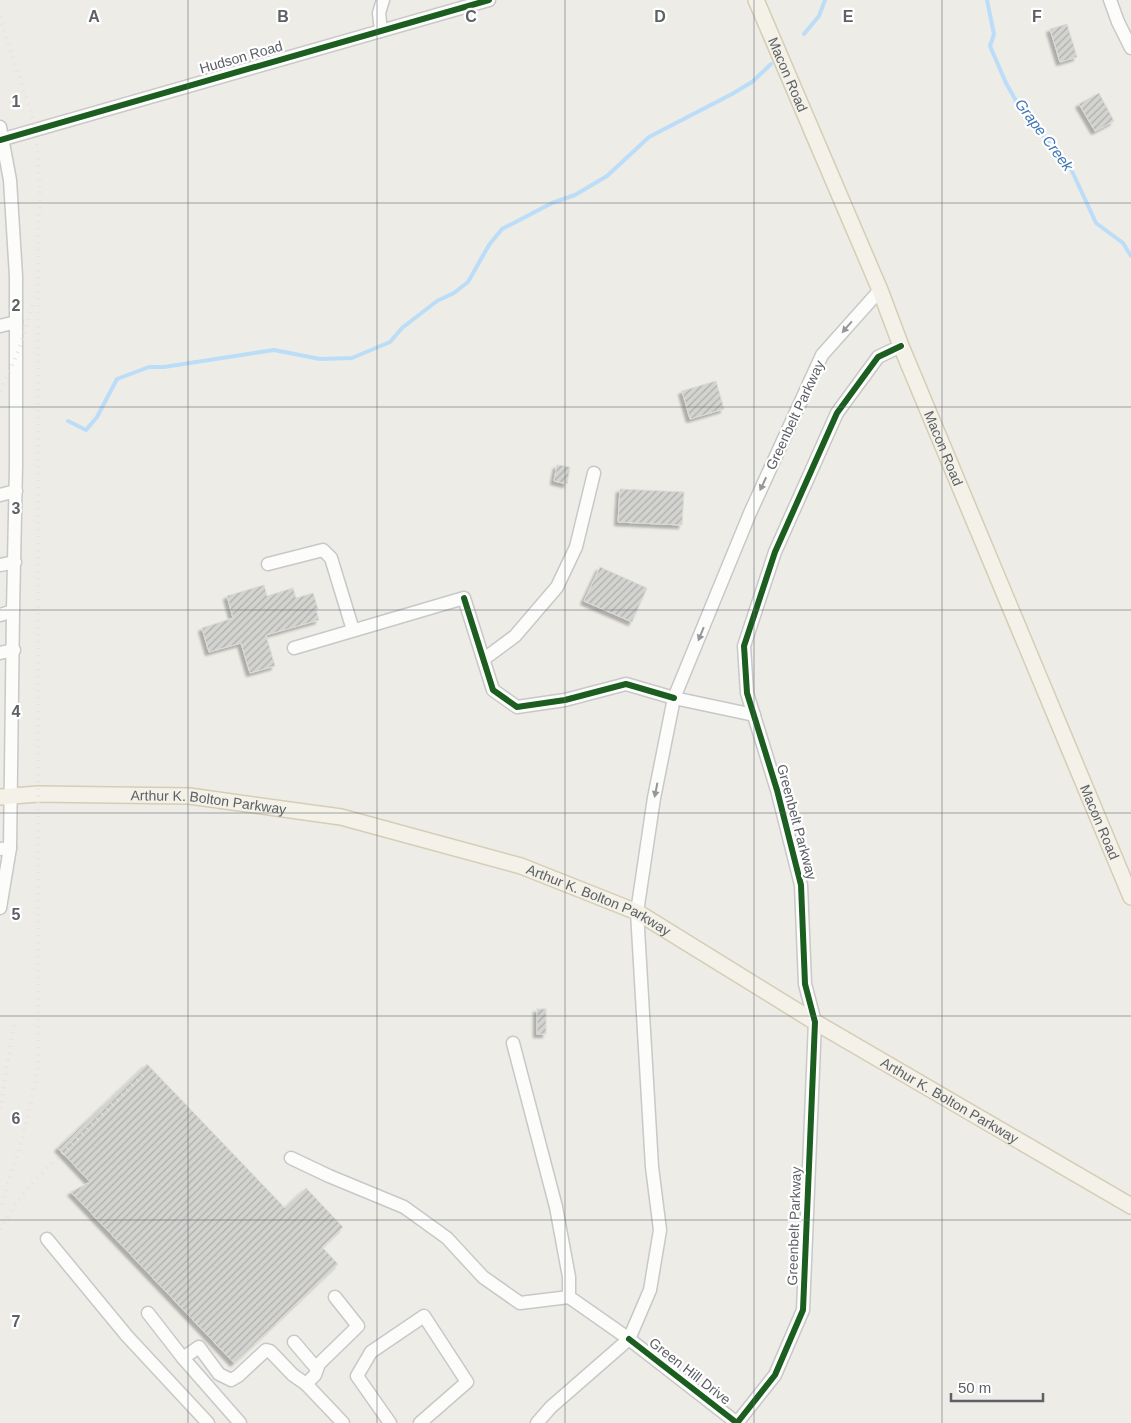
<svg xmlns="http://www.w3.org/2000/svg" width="1131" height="1423" font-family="Helvetica,sans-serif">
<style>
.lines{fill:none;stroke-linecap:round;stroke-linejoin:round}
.stream{stroke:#bbddf8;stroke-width:4}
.building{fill:url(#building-hatch);stroke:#dcdbd6;filter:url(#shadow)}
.minor-casing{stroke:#c8c8c8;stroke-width:15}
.major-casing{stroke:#d5cdb5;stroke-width:18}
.minor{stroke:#fcfcfb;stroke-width:12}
.major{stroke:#f3f1e8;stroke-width:15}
.rail{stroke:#e3e3e3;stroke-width:4;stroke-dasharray:1 6;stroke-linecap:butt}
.cycleway-casing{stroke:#fff;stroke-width:9}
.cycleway{stroke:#1b5e20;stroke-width:6}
.oneway{fill:#95979a}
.grid{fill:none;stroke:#5d6166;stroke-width:1;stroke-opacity:0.55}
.labels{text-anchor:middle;stroke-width:4.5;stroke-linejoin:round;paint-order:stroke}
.street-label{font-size:14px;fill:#5d6166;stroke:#fff}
.water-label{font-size:15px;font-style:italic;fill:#3f76b5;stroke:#fff}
.grid-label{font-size:16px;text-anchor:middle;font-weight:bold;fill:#5d6166;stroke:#fff;stroke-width:4.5;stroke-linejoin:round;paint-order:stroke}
</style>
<defs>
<pattern id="building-hatch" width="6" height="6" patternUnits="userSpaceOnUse" patternTransform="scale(1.25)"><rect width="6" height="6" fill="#d3d3d0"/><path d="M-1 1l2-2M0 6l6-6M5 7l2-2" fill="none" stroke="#aeafad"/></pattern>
<filter id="shadow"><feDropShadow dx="-3.5" dy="3.5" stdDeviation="1" flood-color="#0004"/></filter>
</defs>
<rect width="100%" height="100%" fill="#edece7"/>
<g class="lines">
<g class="stream">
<polyline points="987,0 994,34 990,46 1006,83 1020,108 1071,169 1096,223 1123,243 1131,256"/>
<polyline points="804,34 819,16 825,0"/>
<polyline points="68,421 86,430 97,417 117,379 149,367 164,367 274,350 320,359 352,358 390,342 402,328 437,301 454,293 468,282 489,245 502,229 552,203 575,195 607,176 649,137 732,94 752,82 771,64"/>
</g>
</g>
<g class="building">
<polygon points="1067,24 1077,57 1060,62 1050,29"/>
<polygon points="1099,93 1114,121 1095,131 1079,104"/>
<polygon points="716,381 724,409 690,419 682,391"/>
<polygon points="557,465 570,467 567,484 554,481"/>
<polygon points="620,489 684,492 682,525 618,522"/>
<polygon points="600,567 647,588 632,622 584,601"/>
<polygon points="264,585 267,596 293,588 296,598 313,593 318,609 316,610 319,620 266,635 275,666 250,673 241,643 209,652 202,628 233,618 227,596"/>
<rect x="537" y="1009" width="9" height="25"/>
<polygon points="147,1064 285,1208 306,1188 343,1227 322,1247 338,1264 234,1363 71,1192 90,1182 58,1148"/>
</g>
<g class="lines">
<defs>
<g id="minor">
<polyline points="1110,0 1118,22 1131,48"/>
<polyline points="381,31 379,13 383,0"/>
<polyline points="0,127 10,180 16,276 16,466 13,611"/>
<polyline points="0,140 489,0"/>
<polyline points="0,326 16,322"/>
<polyline points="0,495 16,491"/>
<polyline points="268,564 323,550 331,558 353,630"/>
<polyline points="0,565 15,562"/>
<polyline points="0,615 13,611 10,848 0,849"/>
<polyline points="294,648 464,598 493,690 517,707 565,700 626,684 674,698 754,715"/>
<polyline points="0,653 14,650"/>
<polyline points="484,659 515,636 557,587 576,547 594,473"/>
<polyline points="0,908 10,848"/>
<polyline points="513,1043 556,1207 569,1277 569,1297"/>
<polyline points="291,1158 329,1176 404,1207 447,1238 483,1277 520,1303 569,1297 629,1339 737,1423 775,1375 803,1310 815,1022 805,984 801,885 777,790 747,693 744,646 775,552 837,413 878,357 901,346"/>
<polyline points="47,1239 127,1336 208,1423"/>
<polyline points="335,1297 358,1326 319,1364 315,1375 306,1384 343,1423"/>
<polyline points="148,1313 183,1358 199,1347 219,1374 231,1380 238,1376 266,1350 270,1351 293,1375 306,1384"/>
<polyline points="294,1342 317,1369"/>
<polyline points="183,1358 240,1423"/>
<polyline points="390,1423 357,1376 371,1352 424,1316 467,1382 420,1423"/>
<polyline points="537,1423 551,1407 629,1339 650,1290 660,1230 652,1167 637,912 654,798 674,698 750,513 822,355 880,290"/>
</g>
<g id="major">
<path id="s1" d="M 756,0 L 880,290 L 901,346 L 1131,897"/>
<path id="s2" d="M 0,797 L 38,794 L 189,796 L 341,817 L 521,866 L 637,912 L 815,1022 L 1131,1206"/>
</g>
</defs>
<use href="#minor" class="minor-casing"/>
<use href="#major" class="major-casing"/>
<use href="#minor" class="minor"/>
<use href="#major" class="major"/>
<g class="rail">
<polyline points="0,17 36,129 40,190 38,259 38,1070 21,1144 0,1208"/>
<path d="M 0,391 C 15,361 26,334 33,301"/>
<polyline points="0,1109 14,1023"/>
<polyline points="0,1229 13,1208 30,1185 145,1073"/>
</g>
<defs>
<g id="cycleway">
<polyline points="0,140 489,0"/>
<polyline points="464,598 493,690 517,707 565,700 626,684 674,698"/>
<polyline points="629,1339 737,1423 775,1375 803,1310 815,1022 805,984 801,885 777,790 747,693 744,646 775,552 837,413 878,357 901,346"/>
</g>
</defs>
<use href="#cycleway" class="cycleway-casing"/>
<use href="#cycleway" class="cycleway"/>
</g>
<defs><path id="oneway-solid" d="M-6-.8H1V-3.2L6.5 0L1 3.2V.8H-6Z" transform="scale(1.25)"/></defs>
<g class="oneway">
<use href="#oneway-solid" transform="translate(847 327) rotate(131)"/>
<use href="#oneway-solid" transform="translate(763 484) rotate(115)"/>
<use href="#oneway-solid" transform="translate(701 634) rotate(112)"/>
<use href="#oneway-solid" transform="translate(656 790) rotate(101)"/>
</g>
<path class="grid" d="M 188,0 L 188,1423M 377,0 L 377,1423M 565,0 L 565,1423M 754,0 L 754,1423M 942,0 L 942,1423M 0,203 L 1131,203M 0,407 L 1131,407M 0,610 L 1131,610M 0,813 L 1131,813M 0,1016 L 1131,1016M 0,1220 L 1131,1220"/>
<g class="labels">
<g class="street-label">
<text transform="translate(241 57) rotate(-16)" y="5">Hudson Road</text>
<text dy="5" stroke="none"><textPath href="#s1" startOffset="81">Macon Road</textPath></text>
<text transform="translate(795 415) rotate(-65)" y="5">Greenbelt Parkway</text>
<text dy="5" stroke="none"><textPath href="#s1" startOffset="486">Macon Road</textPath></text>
<text dy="5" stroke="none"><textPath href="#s2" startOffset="209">Arthur K. Bolton Parkway</textPath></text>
<text transform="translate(797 822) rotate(75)" y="5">Greenbelt Parkway</text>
<text dy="5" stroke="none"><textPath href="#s1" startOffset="891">Macon Road</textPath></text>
<text dy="5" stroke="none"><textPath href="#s2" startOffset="614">Arthur K. Bolton Parkway</textPath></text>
<text dy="5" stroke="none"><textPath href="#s2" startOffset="1019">Arthur K. Bolton Parkway</textPath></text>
<text transform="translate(794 1226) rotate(-88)" y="5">Greenbelt Parkway</text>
<text transform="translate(690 1371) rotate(38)" y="5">Green Hill Drive</text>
</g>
<g class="water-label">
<text transform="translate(1044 135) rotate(53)" y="5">Grape Creek</text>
</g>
</g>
<g class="grid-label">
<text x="94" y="22">A</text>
<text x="283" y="22">B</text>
<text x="471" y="22">C</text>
<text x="660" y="22">D</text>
<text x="848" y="22">E</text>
<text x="1037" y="22">F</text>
<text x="16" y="107">1</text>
<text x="16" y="311">2</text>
<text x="16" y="514">3</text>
<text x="16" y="717">4</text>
<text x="16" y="920">5</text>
<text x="16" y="1124">6</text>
<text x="16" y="1327">7</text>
</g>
<path d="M951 1393v8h92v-8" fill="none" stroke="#5d6166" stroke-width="2.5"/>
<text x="958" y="1393" font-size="15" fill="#5d6166" stroke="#ffffff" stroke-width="4" paint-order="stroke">50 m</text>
</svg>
